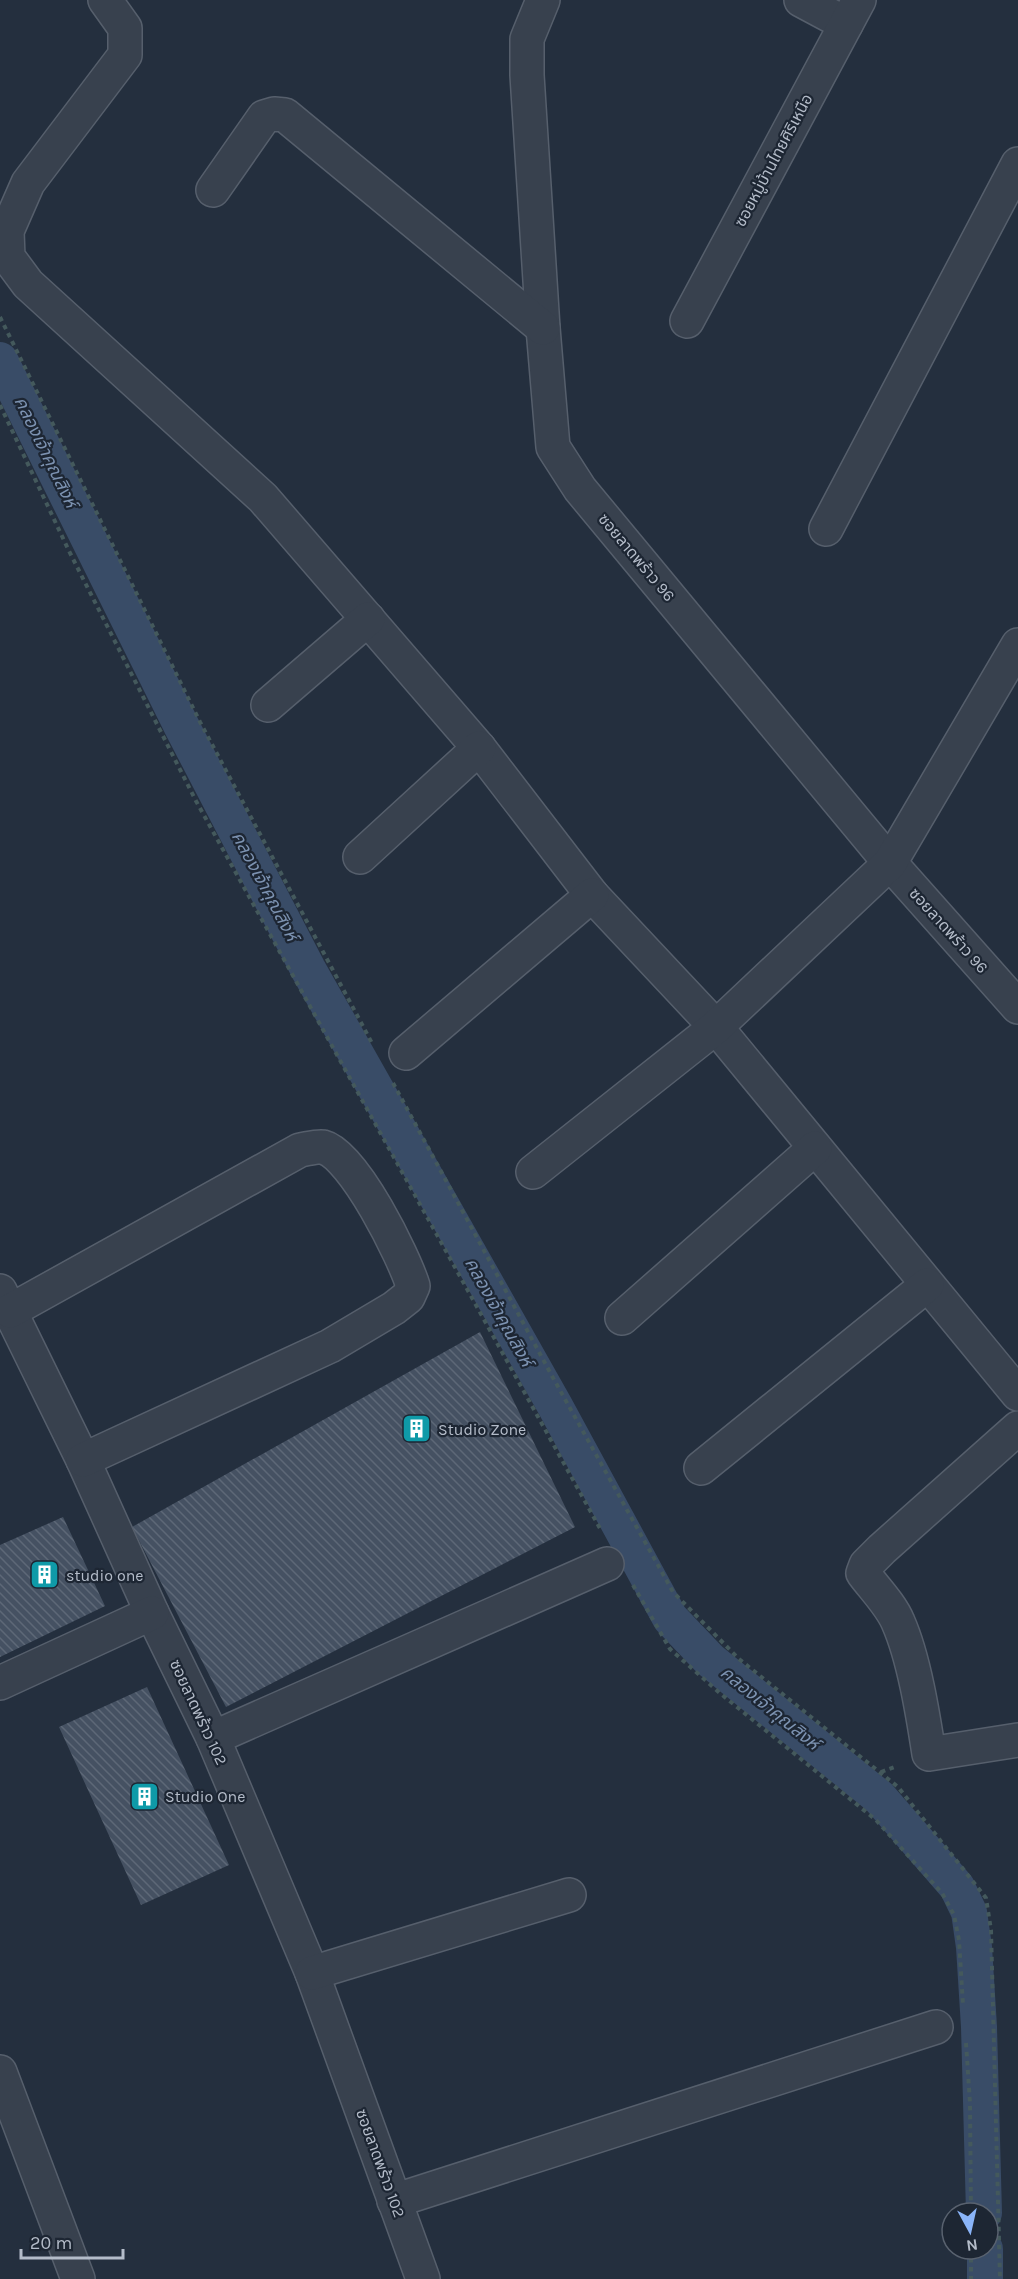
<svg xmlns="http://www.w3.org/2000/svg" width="1018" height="2279" font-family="Karla,'Noto Sans Thai',sans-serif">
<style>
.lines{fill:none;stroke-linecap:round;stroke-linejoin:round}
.canal{stroke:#394c67;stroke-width:36}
.building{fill:url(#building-back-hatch)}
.minor-casing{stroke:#565f6c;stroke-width:36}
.path{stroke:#44595c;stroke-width:4;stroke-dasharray:4.5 4.5;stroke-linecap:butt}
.minor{stroke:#38414e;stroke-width:33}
.labels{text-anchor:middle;stroke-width:4.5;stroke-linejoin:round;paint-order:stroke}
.street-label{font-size:16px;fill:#b4bcc9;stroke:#1d2633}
.poi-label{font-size:16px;fill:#b4bcc9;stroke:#1d2633;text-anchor:start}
.water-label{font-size:18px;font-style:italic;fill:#7c92b1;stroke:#1d2633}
</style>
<defs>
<pattern id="building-back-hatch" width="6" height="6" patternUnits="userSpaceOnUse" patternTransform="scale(1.5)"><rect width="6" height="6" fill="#455162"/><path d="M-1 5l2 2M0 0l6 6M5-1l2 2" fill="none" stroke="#5d6877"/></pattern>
</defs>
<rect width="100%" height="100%" fill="#242f3e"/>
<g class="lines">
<g class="canal">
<polyline points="0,360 182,727 308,969 555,1406 670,1618 710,1660 879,1797 957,1887 969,1912 974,1947 979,2027 984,2213"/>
<polyline points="985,2249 985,2279"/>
</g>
</g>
<g class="building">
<polygon points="480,1332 575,1527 226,1707 132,1527"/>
<polygon points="63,1517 105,1606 0,1657 0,1545"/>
<polygon points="147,1687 229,1865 141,1905 59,1727"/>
</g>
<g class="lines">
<defs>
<g id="minor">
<polyline points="105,0 125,28 125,55 28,183 7,231 8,257 28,284 263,498 479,748 592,895 716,1027 1018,1394"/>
<polyline points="543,0 527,39 527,75 543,328 553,447 580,489 890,863 1018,1007"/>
<polyline points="801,0 846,24"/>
<polyline points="213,190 264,117 274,114 285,115 543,328"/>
<polyline points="687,321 859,0"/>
<polyline points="826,529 1018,164"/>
<polyline points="268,705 368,619"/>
<polyline points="360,857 479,748"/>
<polyline points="406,1053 592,895"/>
<polyline points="533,1172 716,1027 890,863 1018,645"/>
<polyline points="0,1291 83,1460 152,1613 213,1738 312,1973 423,2279"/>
<path d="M 10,1311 L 300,1150 C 307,1149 317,1146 323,1147 C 354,1155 404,1257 413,1286 L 408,1297 L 394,1308 L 330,1346 L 83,1460"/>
<polyline points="622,1318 815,1148"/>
<path d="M 1018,1428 L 882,1549 L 866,1565 L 863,1573 C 874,1588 891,1605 898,1622 C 914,1658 923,1715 929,1754 L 1018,1740"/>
<polyline points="701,1468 927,1285"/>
<polyline points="0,1683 152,1613"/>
<polyline points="213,1738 607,1564"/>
<polyline points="312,1973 569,1895"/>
<polyline points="0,2072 78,2279"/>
<polyline points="394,2201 936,2027"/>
</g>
</defs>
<use href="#minor" class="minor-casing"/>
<g class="path">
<polyline points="0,317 200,722 373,1045"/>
<polyline points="0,405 69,551 196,801 602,1532"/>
<polyline points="393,1083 552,1376 673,1592 739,1659 898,1787 986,1898 991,1930 1000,2279"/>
<polyline points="633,1585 670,1649 721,1694 876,1820 942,1893 954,1915 959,1940 963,2005"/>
<polyline points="881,1772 897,1766"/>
<polyline points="966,2043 970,2103 971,2213"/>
<polyline points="971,2249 971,2279"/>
</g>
<use href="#minor" class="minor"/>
</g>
<defs>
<symbol id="building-square" viewBox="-11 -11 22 22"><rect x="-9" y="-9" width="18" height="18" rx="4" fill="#0f9aa8" stroke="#1d2633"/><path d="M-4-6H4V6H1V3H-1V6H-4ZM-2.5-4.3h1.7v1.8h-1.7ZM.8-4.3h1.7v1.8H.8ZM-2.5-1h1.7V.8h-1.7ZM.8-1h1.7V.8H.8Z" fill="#fff"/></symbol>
</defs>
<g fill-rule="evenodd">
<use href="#building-square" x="400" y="1412" width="33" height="33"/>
<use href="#building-square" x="28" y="1558" width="33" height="33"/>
<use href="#building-square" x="128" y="1780" width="33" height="33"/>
</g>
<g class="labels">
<g class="street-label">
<text transform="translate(773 160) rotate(-62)" y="6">ซอยหมู่บ้านไทยศิริเหนือ</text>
<text transform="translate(637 557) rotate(50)" y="6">ซอยลาดพร้าว 96</text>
<text transform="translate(949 930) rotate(48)" y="6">ซอยลาดพร้าว 96</text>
<text transform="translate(199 1712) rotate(65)" y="6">ซอยลาดพร้าว 102</text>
<text transform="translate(381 2163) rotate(70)" y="6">ซอยลาดพร้าว 102</text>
</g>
<g class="poi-label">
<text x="438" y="1435">Studio Zone</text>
<text x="66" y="1581">studio one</text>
<text x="165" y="1802">Studio One</text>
</g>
<g class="water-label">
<text transform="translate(46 452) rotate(64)" y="6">คลองเจ้าคุณสิงห์</text>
<text transform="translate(265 886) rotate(62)" y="6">คลองเจ้าคุณสิงห์</text>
<text transform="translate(499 1312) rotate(61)" y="6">คลองเจ้าคุณสิงห์</text>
<text transform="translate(770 1708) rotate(39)" y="6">คลองเจ้าคุณสิงห์</text>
</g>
</g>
<g transform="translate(970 2231) rotate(172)"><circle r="28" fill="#1d2633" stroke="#59626f" stroke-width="1.5"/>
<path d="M0-4.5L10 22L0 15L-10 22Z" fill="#8ab4f8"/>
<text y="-9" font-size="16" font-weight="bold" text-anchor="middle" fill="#b4bcc9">N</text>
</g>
<path d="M21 2249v9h102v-9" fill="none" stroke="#b4bcc9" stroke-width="3"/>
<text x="30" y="2249" font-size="18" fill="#b4bcc9" stroke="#1d2633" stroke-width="4.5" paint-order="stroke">20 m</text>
</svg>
